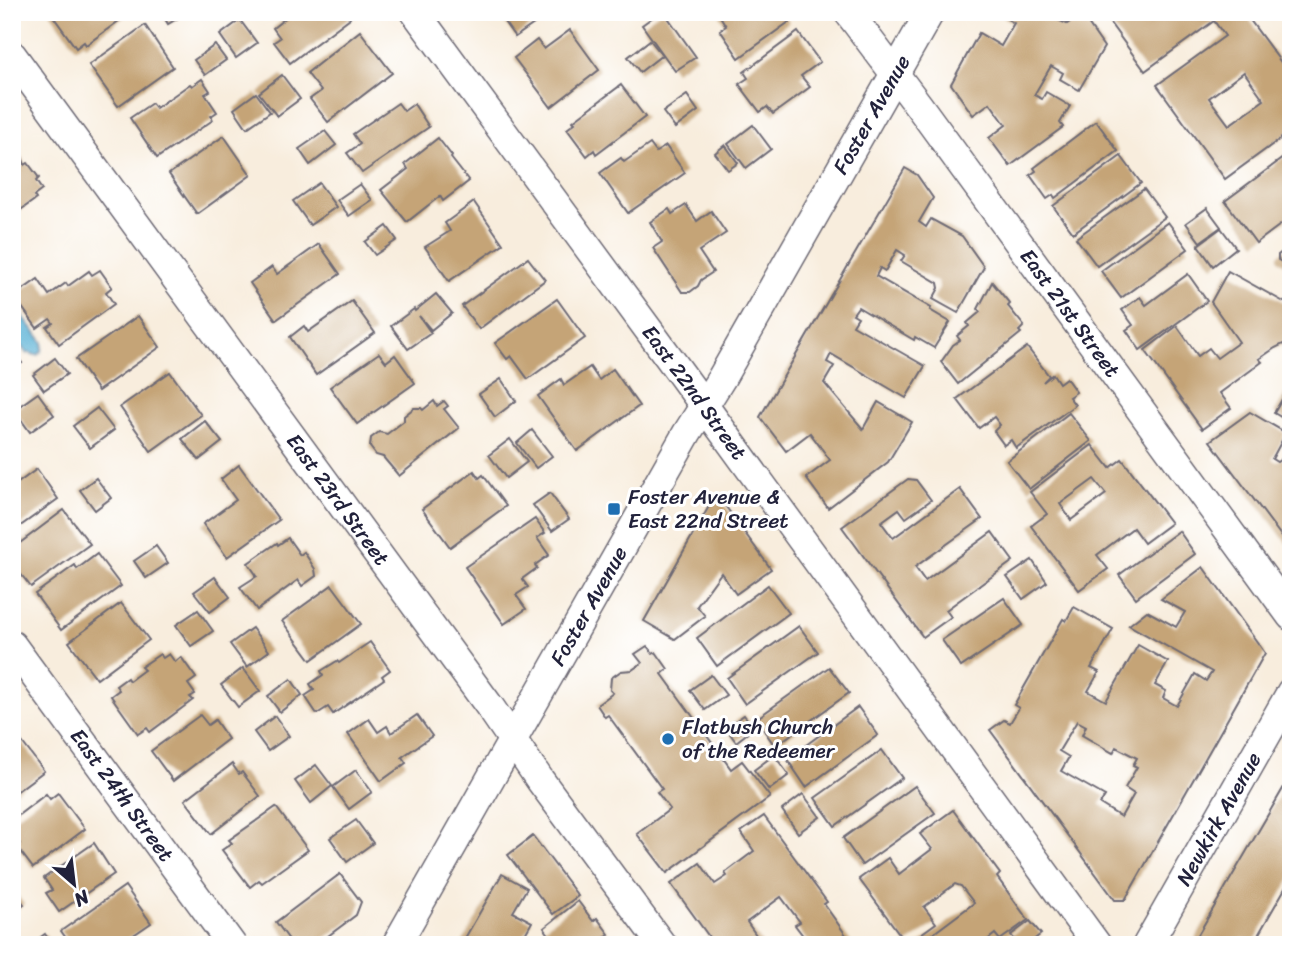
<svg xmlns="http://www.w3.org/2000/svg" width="1303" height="957" font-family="Sriracha,sans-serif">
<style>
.water{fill:#58b1d5;stroke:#3d6a88;stroke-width:2}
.building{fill:#c5a477;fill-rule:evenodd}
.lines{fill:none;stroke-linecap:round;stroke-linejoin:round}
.street-casing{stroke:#6d6974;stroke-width:31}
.street{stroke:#fff;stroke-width:28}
.poi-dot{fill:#1f6fb2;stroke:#fff;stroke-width:2.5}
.labels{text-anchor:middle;stroke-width:6;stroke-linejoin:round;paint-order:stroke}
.street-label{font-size:21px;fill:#22223b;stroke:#fff}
.poi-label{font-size:21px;fill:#22223b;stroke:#fff;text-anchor:start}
</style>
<rect width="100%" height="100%" fill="#fff"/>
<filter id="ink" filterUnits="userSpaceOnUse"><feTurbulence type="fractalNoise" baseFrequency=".0143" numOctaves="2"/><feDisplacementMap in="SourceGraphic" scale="14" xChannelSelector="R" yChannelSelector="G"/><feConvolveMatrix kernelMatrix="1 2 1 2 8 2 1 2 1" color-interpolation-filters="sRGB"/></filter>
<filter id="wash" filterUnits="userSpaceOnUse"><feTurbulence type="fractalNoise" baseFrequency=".00686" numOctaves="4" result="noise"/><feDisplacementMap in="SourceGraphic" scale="28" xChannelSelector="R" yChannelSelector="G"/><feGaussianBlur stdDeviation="1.57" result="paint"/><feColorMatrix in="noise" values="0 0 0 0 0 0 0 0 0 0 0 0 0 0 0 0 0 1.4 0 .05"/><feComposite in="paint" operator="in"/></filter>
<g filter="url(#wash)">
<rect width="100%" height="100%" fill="#f8eddd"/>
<path class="water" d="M 19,311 L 43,342 L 42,351 C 39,356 34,356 29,352 L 27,354 L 12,334 L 12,316 Z"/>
<g id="blocks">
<g class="building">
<polygon points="50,12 131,12 86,45 84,42 76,48"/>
<polygon points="161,12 188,12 168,24"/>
<polygon points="293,12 346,12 350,18 290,63 274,42 280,38 273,28"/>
<polygon points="497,12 551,12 515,37"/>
<polygon points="660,12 664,12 696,57 675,71 642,25"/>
<polygon points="726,12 782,12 789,22 739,58 720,30 726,26 720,16"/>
<polygon points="995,12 1052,12 1060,16 1058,20 1067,24 1081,14 1104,47 1079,90 1060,79 1063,73 1051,66 1034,95 1042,99 1046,92 1070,106 1060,123 1063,127 1010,166 989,138 1006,125 990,103 973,115 951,84 979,33 1001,46 1014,23"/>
<path d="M 1102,12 L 1147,12 L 1152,20 L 1162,12 L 1244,12 L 1291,76 L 1291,131 L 1225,179 L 1157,85 L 1225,36 L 1214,21 L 1145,71 ZM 1244,72 L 1264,100 L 1229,125 L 1209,98 Z"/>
<polygon points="240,20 257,43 236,58 220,35"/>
<polygon points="145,25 173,67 118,106 89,65"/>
<polygon points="570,30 599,70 551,107 514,58 537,40 544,49"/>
<polygon points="360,31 392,73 328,122 310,99 321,91 307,73"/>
<polygon points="798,32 820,62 801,76 810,87 773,114 767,107 760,112 739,84 748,78 744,72"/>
<polygon points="650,40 662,55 640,72 628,57"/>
<polygon points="215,45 226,60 205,75 194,60"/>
<polygon points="282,75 300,99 277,116 259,93"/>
<polygon points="202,79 210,91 205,94 217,112 211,116 213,120 157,158 130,118 152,103 156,108 190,84 192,86"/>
<polygon points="621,85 645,117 596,154 594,150 587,156 567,129 575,123 573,121"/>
<polygon points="256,93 270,112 247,128 234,109"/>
<polygon points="687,95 698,111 675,128 663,112"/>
<polygon points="398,103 404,111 414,104 429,127 362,173 347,153 360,144 353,134"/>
<polygon points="1096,121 1118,151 1055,198 1053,195 1047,199 1030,175 1036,171 1034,168"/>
<polygon points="753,125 771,149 746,168 728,144"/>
<polygon points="325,131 336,145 310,165 299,149"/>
<polygon points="224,136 251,175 197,214 169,174"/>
<polygon points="438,138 452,156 451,158 469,181 443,201 440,196 407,222 381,190 408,169 405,164"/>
<polygon points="650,144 656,152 666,146 685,173 628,213 600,173 621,158 624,162"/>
<polygon points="725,145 738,163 728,170 715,153"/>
<polygon points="12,150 22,157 25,165 28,163 39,178 36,181 42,190 34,196 36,199 12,216"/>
<polygon points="1291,152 1291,217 1256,243 1225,201"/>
<polygon points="1121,156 1141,183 1073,233 1053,206"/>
<polygon points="905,168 917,175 933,198 919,222 926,227 931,219 962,236 984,267 958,313 933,299 939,288 938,283 901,261 905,255 897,250 885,271 880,268 876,276 931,308 930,310 950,322 934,348 915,337 914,340 858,307 853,314 858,317 853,325 925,366 906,398 831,354 827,362 834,366 824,383 863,429 878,402 912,422 888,462 828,508 806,478 830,460 810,433 786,451 760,417"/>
<polygon points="319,183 336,207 310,225 293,201"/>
<polygon points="360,184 372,200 349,216 337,200"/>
<polygon points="1144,189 1165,217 1097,266 1076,238"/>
<polygon points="474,202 503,244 449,281 425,247 450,231 445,223"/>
<polygon points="686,205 697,221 711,211 726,233 699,251 713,272 701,280 698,286 690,292 682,292 653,248 662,242 650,222 669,209 672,214"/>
<polygon points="1207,208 1221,227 1200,242 1186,223"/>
<polygon points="1168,222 1188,249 1121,298 1101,271"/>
<polygon points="387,226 397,240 375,255 365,242"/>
<polygon points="1221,228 1236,248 1213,266 1198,245"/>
<polygon points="319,244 340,274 276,320 250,283 272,267 277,274"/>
<polygon points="1291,245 1291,267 1278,260 1278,255"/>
<polygon points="528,258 545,280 479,329 462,306"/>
<polygon points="100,270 112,287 106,292 114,304 59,344 47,327 53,323 50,319 37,328 14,296 38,279 49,295 66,283 68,286 89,271 92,275"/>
<polygon points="1228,271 1291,306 1291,348 1283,344 1275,348 1259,359 1262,362 1220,393 1231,408 1202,429 1145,350 1177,326 1198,356 1209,348 1217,358 1239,342 1211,302"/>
<polygon points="1188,274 1207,301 1140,350 1126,330 1133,325 1122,310 1140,297 1146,305"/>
<polygon points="992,282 1010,304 1008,306 1024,326 1019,331 1021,333 958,384 941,362 953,345 960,340 957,336 969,326 967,323 980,312 978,309"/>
<polygon points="436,294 452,313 431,330 419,316 431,333 408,349 391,326 414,309 415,311"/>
<polygon points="557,299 585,338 528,379 511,356 507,359 495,343"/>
<polygon points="352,301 375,333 316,375 290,337 304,326 308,332"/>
<polygon points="138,316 160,347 98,391 76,359"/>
<polygon points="1027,347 1049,376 1043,382 1053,374 1059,383 1066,378 1076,392 1069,397 1075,405 1016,448 1011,440 1004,445 994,431 1000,425 994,417 979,428 957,399"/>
<polygon points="12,350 22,363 12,370"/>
<polygon points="379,353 386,362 395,355 415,383 357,424 330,387"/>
<polygon points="55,358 67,374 44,390 33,375"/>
<polygon points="590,367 599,380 613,369 639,406 577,451 538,396 561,379 564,385"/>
<polygon points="170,372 201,415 151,451 120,407"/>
<polygon points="501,379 516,401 495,417 479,394"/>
<polygon points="1291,384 1291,423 1274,413"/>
<polygon points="38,393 54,415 30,432 14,410"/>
<polygon points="434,401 437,406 444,401 448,406 444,409 459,428 399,476 383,457 376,455 370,447 371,438 379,432 387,434 404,421 404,416 414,408 421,408 423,410"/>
<polygon points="97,408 114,430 90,448 73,426"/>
<polygon points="1250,412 1286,433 1272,459 1277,462 1283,458 1291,471 1291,549 1210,441"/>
<polygon points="1069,413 1091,441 1029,489 1007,461"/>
<polygon points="205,421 222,442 199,460 182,439"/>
<polygon points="532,430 552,456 536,468 517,443"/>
<polygon points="510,439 527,462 506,478 489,455"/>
<path d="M 1092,445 L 1110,468 L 1122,459 L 1171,523 L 1144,543 L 1133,528 L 1097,555 L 1108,569 L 1079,590 L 1031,526 L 1047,514 L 1030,492 ZM 1094,479 L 1106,494 L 1071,520 L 1060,504 Z"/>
<polygon points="239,465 279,520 227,557 203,524 236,500 221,479"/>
<polygon points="37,469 58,499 12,532 12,481 15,485"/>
<polygon points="474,471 479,478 483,475 506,506 450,547 422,509"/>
<polygon points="96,478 111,498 95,510 80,490"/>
<polygon points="908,479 916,480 931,500 906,518 899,509 881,522 893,538 960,489 982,519 915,567 925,581 992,532 1013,561 946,610 951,617 923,637 842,527"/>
<polygon points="550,493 569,519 552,531 533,505"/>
<polygon points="721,500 771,569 736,594 721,573 697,606 705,616 675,639 644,621 712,501"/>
<polygon points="64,510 90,544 31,587 12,563 12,549"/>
<polygon points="535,519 545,533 537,538 549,555 535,565 537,568 522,579 528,587 516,595 526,609 504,624 465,567"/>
<polygon points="1179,531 1195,554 1136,598 1119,575"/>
<polygon points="288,538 300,555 304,552 315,569 316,576 302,586 298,580 257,610 240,587 257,576 248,563 277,543 278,545"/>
<polygon points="156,546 168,563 146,578 134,561"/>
<polygon points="97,554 121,586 61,630 35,594 75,565 77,569"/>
<polygon points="1032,560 1047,582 1023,599 1007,577"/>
<path d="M 1203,567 L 1265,653 L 1125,900 L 1115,900 L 990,730 L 1004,720 L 1010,723 L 1019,708 L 1014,705 L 1063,619 L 1066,621 L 1074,607 L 1113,629 L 1091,668 L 1099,672 L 1088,691 L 1106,701 L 1138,645 L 1168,662 L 1155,685 L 1166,691 L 1163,698 L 1177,706 L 1195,674 L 1206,681 L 1212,672 L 1129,625 L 1147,611 L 1176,627 L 1185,612 L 1161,599 ZM 1077,721 L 1086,726 L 1082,735 L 1113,753 L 1116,747 L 1137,758 L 1133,765 L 1137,767 L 1125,788 L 1134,794 L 1121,817 L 1100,804 L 1105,796 L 1061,771 L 1069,757 L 1059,751 Z"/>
<polygon points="215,577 230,597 210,612 194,592"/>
<polygon points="332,585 361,624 311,660 282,621"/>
<polygon points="768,585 789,613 717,666 697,638"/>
<polygon points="1004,598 1023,625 961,667 942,640"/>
<polygon points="121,603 149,640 97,679 69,642"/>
<polygon points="198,610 213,631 191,646 176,625"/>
<polygon points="799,626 818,652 745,704 727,678"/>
<polygon points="252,628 269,651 247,667 230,644"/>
<polygon points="370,642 390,670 382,676 384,679 333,714 328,707 317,714 305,696 314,690 310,684 323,675 321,671 337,661 339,663"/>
<polygon points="647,646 653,654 656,652 668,669 662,674 731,769 742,761 770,797 667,873 637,834 670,809 657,792 662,789 608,715 605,717 597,705 613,693 610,690 611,678 621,671 632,670 642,663 635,654"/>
<polygon points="160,654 163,658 169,654 175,662 181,657 196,678 188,684 195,694 190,697 193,700 150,732 147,728 138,734 111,696 119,690 116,686 127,678 129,681 144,670 141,667"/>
<polygon points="829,667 849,693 775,746 756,719"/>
<polygon points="243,668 260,691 238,707 221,685"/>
<polygon points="711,675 726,695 705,710 690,690"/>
<polygon points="291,679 302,695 280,712 268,696"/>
<polygon points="858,707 878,735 806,787 787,759"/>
<polygon points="200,715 208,725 215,720 228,739 173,781 151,751"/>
<polygon points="417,715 432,736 402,757 406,763 381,781 348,734 369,719 378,732 387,726 391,733"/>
<polygon points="744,715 754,728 736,742 726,728"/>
<polygon points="275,716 289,736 268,751 254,732"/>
<polygon points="22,742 44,771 12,795 12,749"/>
<polygon points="882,750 902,778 835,826 815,798"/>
<polygon points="774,755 789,775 769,790 754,770"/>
<polygon points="232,764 239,774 242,772 260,796 211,834 185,800"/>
<polygon points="316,765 332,786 311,803 295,781"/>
<polygon points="356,770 372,792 349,809 333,787"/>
<polygon points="1291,775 1291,878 1253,944 1243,938 1239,945 1192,945"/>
<polygon points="915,786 935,813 862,865 843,838"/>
<polygon points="58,793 85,829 33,868 17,847 20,844 12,833 12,820 46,794 50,799"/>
<polygon points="803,794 820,817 798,833 782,810"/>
<polygon points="276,807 308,850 262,883 259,880 250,887 222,850 232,843 229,840"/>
<polygon points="953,810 1000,874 997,877 1028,920 1000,940 995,934 981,945 918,945 974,903 961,886 955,884 924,907 936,923 907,944 859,879 888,858 899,874 932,849 920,834"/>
<polygon points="764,816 827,902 824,904 853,945 802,945 807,941 795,925 800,922 781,897 747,922 763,945 715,945 671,884 700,863 715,884 727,876 725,873 754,851 741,832"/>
<polygon points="356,820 373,843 347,862 330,838"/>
<polygon points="533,836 578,896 553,914 508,855"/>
<polygon points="94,843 114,874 59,912 46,893 52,890 44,878"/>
<polygon points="340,874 361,902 356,915 316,945 293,945 276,922"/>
<polygon points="502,874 527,888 513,912 532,922 519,945 461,945"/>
<polygon points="125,886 151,923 119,945 71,945 61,931"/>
<polygon points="12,889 24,904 12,913"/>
<polygon points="578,901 593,921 597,918 609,934 596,945 557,945 544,928"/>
<polygon points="1030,921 1041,934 1027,945 1019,945 1011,935"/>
<polygon points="45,934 53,945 30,945"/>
</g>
</g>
</g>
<g filter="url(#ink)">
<use href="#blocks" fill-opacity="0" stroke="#6d6974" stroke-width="2"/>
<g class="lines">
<defs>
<g id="street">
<path id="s1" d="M 415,12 L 681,374 L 1097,945"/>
<path id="s2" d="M 848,12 L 919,106 L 1291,616"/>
<path id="s3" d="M 12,55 L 490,707 L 540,780 L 662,945"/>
<path id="s4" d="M 12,645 L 232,945"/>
<path id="s5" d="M 396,945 L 687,433 L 721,379 L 930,12"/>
<path id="s6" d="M 1147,945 L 1291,692"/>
</g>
</defs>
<use href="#street" class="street-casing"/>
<use href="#street" class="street"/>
</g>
</g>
<g class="poi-dot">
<rect x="607" y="502" width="14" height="14" rx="3.5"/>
<circle cx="668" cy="739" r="7"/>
</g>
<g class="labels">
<g class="street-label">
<text dy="7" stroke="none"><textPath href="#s5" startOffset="957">Foster Avenue</textPath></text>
<text dy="7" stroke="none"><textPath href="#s2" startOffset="374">East 21st Street</textPath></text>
<text dy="7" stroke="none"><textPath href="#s1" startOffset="472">East 22nd Street</textPath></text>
<text dy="7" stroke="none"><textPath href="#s3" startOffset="551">East 23rd Street</textPath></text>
<text dy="7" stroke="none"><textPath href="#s5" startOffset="390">Foster Avenue</textPath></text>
<text dy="7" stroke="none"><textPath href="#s4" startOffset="186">East 24th Street</textPath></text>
<text dy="7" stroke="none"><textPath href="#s6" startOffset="145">Newkirk Avenue</textPath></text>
</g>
<g class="poi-label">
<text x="628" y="504">Foster Avenue &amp;<tspan x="628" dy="24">East 22nd Street</tspan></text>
<text x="682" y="734">Flatbush Church<tspan x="682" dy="24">of the Redeemer</tspan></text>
</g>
</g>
<rect width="1303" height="957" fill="none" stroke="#fff" stroke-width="42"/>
<g transform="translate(74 884) rotate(152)" stroke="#ffffff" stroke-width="5" paint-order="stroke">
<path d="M0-5L12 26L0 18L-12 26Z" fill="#22223b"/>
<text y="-10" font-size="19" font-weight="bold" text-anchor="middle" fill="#22223b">N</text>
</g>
</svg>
